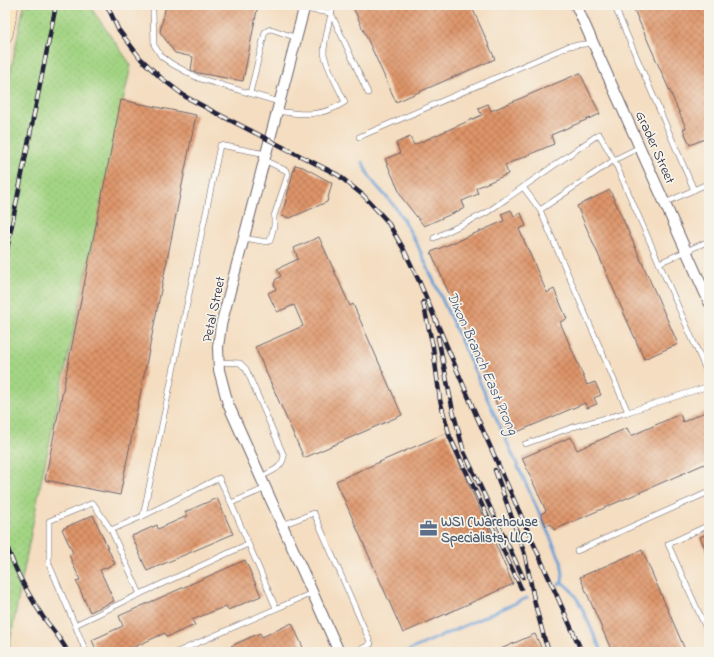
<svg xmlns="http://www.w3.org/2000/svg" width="714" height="657" font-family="'Indie Flower',sans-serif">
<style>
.grass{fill:url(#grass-dots);stroke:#627b5f}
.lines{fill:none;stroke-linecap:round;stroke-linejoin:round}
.stream{stroke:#699fd6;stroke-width:3}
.building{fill:url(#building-cross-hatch)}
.lane-casing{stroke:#6c636a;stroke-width:6}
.street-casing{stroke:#6c636a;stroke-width:12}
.secondary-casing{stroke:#6c636a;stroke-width:16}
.lane{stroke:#fff;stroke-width:5}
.street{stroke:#fff;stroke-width:10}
.secondary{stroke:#fbe6c4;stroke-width:15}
.rail-casing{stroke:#22223b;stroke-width:4.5}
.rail{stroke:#f7f3e8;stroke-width:3;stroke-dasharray:9;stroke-linecap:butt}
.labels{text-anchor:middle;stroke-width:3.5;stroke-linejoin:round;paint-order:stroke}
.street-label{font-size:14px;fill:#22223b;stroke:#f7f3e8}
.service-label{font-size:14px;font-weight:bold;fill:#4e5e75;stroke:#f7f3e8;text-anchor:start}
.water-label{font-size:15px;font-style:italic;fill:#3e5479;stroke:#f7f3e8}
</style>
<defs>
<pattern id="grass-dots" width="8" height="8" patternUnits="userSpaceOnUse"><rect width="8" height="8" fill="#a3d483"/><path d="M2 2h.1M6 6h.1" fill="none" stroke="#8cb672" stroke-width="1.8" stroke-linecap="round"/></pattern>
<pattern id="building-cross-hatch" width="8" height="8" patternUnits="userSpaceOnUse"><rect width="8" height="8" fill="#de9469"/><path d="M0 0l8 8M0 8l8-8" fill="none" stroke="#b47858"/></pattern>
</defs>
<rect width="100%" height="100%" fill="#f7f3e8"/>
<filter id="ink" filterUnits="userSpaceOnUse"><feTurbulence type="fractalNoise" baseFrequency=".025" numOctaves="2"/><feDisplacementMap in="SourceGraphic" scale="8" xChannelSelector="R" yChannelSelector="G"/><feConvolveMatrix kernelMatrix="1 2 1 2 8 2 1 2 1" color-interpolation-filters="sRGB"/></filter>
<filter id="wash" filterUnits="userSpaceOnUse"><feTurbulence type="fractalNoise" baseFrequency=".012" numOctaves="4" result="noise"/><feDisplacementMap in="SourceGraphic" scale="16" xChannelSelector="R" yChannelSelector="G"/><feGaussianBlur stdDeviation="0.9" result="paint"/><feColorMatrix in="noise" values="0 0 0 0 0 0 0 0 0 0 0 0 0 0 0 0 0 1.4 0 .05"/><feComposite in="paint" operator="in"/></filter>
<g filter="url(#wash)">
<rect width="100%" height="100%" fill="#f4ddc0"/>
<polygon class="grass" points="24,5 94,5 93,11 131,65 41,482 8,652 5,652 5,99"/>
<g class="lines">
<g class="stream">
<path d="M 363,162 C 368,181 384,192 395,207 C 403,218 410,232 417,244 L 561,561 L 563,574 L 562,582 L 559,584"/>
<polyline points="562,582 571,590 579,602 602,652"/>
<polyline points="405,652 527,598"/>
</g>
</g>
<g id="blocks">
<g class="building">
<polygon points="166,5 207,5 219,7 219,5 258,5 243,81 198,73 191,70 193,57 175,53 160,32"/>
<polygon points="352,5 471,5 495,59 396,102"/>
<polygon points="632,5 709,5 709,133 705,134 707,138 690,145 683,129 686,128"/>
<polygon points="580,73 600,114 551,135 554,144 505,165 508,174 476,188 478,194 462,201 465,208 424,226 402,198 385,159 400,153 396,143 410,137 414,145 482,115 478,108 488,104 491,111"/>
<polygon points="121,100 196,115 120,495 45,480"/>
<polygon points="295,165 303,167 332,183 327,202 290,218 282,216"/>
<polygon points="610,190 678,344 644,359 577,206"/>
<polygon points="511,210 514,216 521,213 526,226 519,229 547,293 554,289 567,319 560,322 587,385 595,382 601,395 594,398 597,404 587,408 585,403 510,435 431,252 504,221 501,214"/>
<polygon points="319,237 350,306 353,304 402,415 304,458 255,347 303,326 294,305 277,312 268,293 276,289 274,284 276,279 281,276 277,269 298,259 294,248"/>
<polygon points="709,410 709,462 554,530 551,524 546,526 541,514 546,511 522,458 571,437 577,450 627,428 631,436 680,414 683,422"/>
<polygon points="446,433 513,584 403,633 336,481"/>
<polygon points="217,498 233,534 147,571 132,536 157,525 158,529 187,516 185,512"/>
<polygon points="93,515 115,564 100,570 114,601 90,612 76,581 80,580 69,555 73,553 62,529"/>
<polygon points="709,533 709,557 700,537"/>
<polygon points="642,550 686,652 612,652 580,577"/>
<polygon points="245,560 261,596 228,610 226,606 192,620 195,625 167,637 165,633 132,648 134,652 97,652 92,640 123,626 119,616"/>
<polygon points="292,623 305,652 233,652 231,646 260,633 262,637"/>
<polygon points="535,634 543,652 494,652"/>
</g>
</g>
</g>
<g filter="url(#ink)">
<use href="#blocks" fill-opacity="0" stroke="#6c636a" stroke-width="1"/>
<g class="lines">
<defs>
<g id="lane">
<polyline points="290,5 304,9 331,13 368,93"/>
<polyline points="614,5 694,190"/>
<polyline points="153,12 154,45 161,56 172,64 198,78 279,102"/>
<polyline points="250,93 265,32 268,30 271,29 297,38"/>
<path d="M 277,111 C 302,115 323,117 345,102 C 340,91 325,64 324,53 C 324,42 330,16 334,5"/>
<polyline points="359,137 569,46 593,43"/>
<polyline points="523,187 540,210"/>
<polyline points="665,203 709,183"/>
<polyline points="244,238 267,242 270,241 274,226 274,216 288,174 287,171 264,160"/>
<polyline points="434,238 486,213 599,134 614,160 640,147"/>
<polyline points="659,263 709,241"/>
<path d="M 218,362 L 240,363 L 246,369 L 284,456 C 282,469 271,471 261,477"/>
<polyline points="709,377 614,160 540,210 628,412 709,386"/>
<polyline points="525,444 573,427 628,412"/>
<polyline points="266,488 231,503 276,608"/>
<polyline points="143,516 220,145 266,154"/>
<polyline points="282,525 314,513 371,644 355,652"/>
<polyline points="709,525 668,544 709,635"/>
<polyline points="577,551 709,492"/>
<polyline points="140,594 248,544"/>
<polyline points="75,625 49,564 49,521 93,503 111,530"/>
<polyline points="86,652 75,625 140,594 111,530 143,516 219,478 231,503"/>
<polyline points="177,652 312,593"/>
</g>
<g id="street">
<polyline points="305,5 221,325 218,347 219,370 228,404 339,652"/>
<polyline points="576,5 709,302"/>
</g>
<polyline id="secondary" points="5,35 11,5"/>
</defs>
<use href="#lane" class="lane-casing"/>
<use href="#street" class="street-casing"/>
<use href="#secondary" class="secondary-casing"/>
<use href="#lane" class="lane"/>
<use href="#street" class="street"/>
<use href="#secondary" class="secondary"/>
<defs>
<g id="rail">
<polyline points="107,5 118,29 141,59 161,78 186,97 218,114 338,175 364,196 387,221 403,248 419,281 477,417 582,652"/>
<polyline points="5,259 56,5"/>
<polyline points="423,302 433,347 440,400 450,437 521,588"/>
<polyline points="438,337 453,411 464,452 523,577"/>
<polyline points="495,470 525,555 535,604 545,641 550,652"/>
<path d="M 5,539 C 12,566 28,594 43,617 C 52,629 61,639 68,652"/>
</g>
</defs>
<use href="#rail" class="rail-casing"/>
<use href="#rail" class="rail"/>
</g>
</g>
<defs>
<symbol id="office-bare" viewBox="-9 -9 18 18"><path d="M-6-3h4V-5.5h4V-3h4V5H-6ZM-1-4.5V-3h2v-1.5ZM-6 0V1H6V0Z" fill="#5c6f8a" stroke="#f7f3e8" stroke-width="2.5" paint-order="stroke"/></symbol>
</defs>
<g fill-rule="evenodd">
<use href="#office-bare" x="416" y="516" width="25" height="25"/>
</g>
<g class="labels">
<g class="street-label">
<text transform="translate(656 147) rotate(66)" y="5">Grader Street</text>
<text transform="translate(213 309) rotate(-78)" y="5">Petal Street</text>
</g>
<g class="service-label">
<text x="441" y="526">WSI (Warehouse<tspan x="441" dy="16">Specialists, LLC)</tspan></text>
</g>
<g class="water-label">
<text transform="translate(483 363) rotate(66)" y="5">Dixon Branch East Prong</text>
</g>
</g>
<rect width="714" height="657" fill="none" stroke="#f7f3e8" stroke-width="20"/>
</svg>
